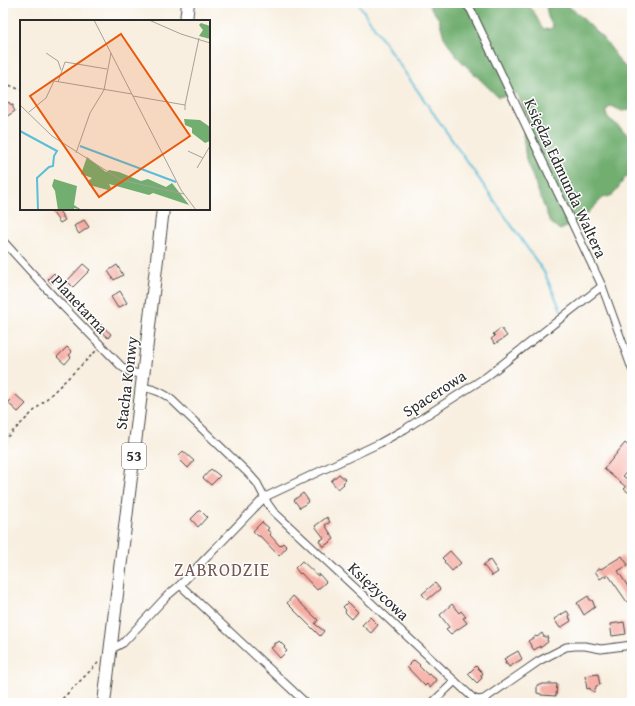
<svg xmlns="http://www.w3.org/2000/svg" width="635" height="706" font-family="'Gentium Book Plus',serif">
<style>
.forest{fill:#71ae6f;stroke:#4e6c4d}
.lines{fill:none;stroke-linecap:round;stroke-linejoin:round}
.stream{stroke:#5abed8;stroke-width:2}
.building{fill:#f6aca3}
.street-casing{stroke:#4a4846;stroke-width:9}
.primary-casing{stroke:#4a4846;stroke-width:14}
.path{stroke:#4a4846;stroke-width:1.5;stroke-dasharray:3 3;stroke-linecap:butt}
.street{stroke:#fff;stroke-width:7}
.primary{stroke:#fff;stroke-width:12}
.labels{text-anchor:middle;stroke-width:3;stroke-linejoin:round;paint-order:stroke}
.shield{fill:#fff;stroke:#6b6b6b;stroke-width:1}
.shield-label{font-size:15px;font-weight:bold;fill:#2b2b2b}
.street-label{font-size:16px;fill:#2b2b2b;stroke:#fff}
.quarter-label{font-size:18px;letter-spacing:1px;fill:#725855;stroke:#fff}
.inset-river{fill:none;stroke:#5abed8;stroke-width:2}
.inset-road{fill:none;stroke:#a6a198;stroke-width:1}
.view{fill:#e8590c;fill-opacity:0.15;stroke:#e8590c;stroke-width:2}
.inset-edge{fill:none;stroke:#2b2b2b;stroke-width:2}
</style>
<rect width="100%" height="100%" fill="#fff"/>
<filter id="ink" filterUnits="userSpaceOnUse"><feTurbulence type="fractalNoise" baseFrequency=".025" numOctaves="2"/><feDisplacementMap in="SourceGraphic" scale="8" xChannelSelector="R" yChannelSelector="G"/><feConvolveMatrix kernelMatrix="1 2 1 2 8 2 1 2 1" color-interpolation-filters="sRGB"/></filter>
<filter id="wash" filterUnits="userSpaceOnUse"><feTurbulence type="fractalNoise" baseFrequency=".012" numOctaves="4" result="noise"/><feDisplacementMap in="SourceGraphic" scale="16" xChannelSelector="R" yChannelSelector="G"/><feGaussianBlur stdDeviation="0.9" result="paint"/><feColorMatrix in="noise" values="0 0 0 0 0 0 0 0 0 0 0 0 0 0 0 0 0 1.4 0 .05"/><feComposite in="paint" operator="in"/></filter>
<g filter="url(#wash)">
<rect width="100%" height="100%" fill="#f8efe0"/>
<polygon class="forest" points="427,3 527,3 534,12 542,28 549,30 553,27 548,17 546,6 549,3 565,4 576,12 599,34 611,48 621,64 630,70 632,73 631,87 632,88 632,110 622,111 611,106 606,111 607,117 616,124 632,138 632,173 625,178 613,195 603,198 580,221 560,230 550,222 526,160 523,134 530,123 517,93 498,97 457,57 444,37 439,19"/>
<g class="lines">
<polyline class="stream" points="358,3 399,64 544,272 561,310"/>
</g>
<g id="blocks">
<g class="building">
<polygon points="9,102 10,104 13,105 13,108 15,111 6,117 6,116 3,118 3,107"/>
<polygon points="50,209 58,209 65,220 60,223"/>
<polygon points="84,220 89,227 79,234 74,226"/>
<polygon points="83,264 90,270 73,287 67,281"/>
<polygon points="117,265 123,275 114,280 108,271"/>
<polygon points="54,273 58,278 52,284 48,279"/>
<polygon points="67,290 74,297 69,301 62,294"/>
<polygon points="120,291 127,303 118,308 111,297"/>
<polygon points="100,324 111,334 108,338 97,328"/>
<polygon points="501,328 507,336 495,344 491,339 495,336 493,334"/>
<polygon points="67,347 72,352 69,355 71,357 65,364 57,357"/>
<polygon points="16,395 26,404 18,412 8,403"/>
<polygon points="625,443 632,449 632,466 623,476 630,481 632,479 632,495 624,489 626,487 604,469"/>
<polygon points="183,451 194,461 188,468 177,457"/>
<polygon points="211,469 220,476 211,485 203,478"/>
<polygon points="339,474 346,480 343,483 344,484 338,489 331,481"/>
<polygon points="303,493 309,501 300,508 294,500"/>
<polygon points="200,510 207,517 198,527 191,519"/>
<polygon points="327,517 330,522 325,525 334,539 323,547 319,541 324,538 315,526"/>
<polygon points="262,522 269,528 267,530 271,533 270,535 280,546 283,543 287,547 279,556 260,536 258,536 253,531"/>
<polygon points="450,551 461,563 452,571 444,562 445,561 442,558"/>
<polygon points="622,556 628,565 618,571 632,593 632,599 627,602 609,576 607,577 606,575 600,579 595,571 600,568 601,569"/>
<polygon points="490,560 498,572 492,576 483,565"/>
<polygon points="302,561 318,576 319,574 326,582 317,590 301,573 300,574 295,568"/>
<polygon points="435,583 440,589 427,600 422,594"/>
<polygon points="293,596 318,620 315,624 324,631 320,636 287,603"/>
<polygon points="588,596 590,600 592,600 595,607 584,615 577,603"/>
<polygon points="348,602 358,612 352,619 345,612 346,610 343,607"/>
<polygon points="452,604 459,613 461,611 466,617 463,618 467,623 451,634 446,629 449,627 440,615"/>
<polygon points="567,611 570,616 569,617 571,621 560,628 554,619"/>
<polygon points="370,617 378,625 371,633 362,625"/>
<polygon points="624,622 626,634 612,636 610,624"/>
<polygon points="542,633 544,637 548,637 547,640 548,642 540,648 540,646 534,650 528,641 536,636 537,637"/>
<polygon points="279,641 285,647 284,648 287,651 280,658 271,648 274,646 274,643 277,643"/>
<polygon points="518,651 522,659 509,667 507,664 505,664 506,661 504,659"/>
<polygon points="414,660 420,665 419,666 428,675 429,674 437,680 430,688 427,684 425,686 407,667"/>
<polygon points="476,666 483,673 481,676 482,678 477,683 468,674"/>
<polygon points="598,674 600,685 596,686 596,687 594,692 591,690 590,690 590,688 587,689 585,676"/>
<polygon points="541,684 557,684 556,696 541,695 541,694 537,693 537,685 541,685"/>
</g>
</g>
</g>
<g filter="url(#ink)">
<use href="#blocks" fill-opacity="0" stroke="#4a4846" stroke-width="1"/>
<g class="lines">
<defs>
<g id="street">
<polyline points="465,3 471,10 602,286 632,369"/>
<polyline points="3,241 54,297 122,367 130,372 144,375"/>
<path d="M 142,387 C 154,389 163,392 172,400 L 249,474 L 257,483 L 268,504 L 273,511 L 473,698 L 478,700 L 484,699 L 539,661 L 566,647 L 575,646 L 585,646 L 601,649 L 632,645"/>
<polyline points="180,585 306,703"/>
<polyline points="110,650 123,643 167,596 180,585 265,497 380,443 405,429 486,377 602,286"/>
<polyline points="432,703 455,681"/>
</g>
<g id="primary">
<polyline points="186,21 188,3"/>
<polyline points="104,703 163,209"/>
</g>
</defs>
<use href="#street" class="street-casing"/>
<use href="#primary" class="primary-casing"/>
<g class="path">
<polyline points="4,83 21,90"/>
<polyline points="3,441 97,350"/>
<polyline points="58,703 99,662"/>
</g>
<use href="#street" class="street"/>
<use href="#primary" class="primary"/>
</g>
</g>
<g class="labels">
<rect class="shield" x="122" y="443" width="24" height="26" rx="3"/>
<g class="shield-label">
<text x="134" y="461">53</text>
</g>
<g class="street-label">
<text transform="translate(566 178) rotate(65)" y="6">Księdza Edmunda Waltera</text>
<text transform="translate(80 304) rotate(47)" y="6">Planetarna</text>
<text transform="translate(126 383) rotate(-83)" y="6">Stacha Konwy</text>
<text transform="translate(434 393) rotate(-33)" y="6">Spacerowa</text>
<text transform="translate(379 591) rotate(43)" y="6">Księżycowa</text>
</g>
<g class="quarter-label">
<text x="222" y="576">ZABRODZIE</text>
</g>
</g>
<g transform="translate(20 20)">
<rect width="190" height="190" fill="#f8efe0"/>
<path d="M 181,3 L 190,6 L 190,19 L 179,16 L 183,10 L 179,5 ZM 164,99 L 180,100 L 190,107 L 190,121 L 185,123 L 172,113 L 172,108 L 165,105 ZM 67,137 L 86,152 L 89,150 L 99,152 L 121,161 L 128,159 L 146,167 L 152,163 L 173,190 L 169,185 L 133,173 L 129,175 L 89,164 L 91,168 L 88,170 L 69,165 L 68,161 L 72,158 L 61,154 ZM 34,159 L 57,166 L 54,185 L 62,190 L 54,188 L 54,190 L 38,190 L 35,171 L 32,166 Z" fill="#71ae6f"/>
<path class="inset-river" d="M 0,111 L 37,131 L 34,136 L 33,146 L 29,147 L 17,158 L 18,190M 60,126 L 156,162"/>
<path class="inset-road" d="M 74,0 L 161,170 L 176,190M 129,0 L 161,14 L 190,23M 26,33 L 38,41 L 41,50M 38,62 L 45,42 L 87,49M 113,76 L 165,85 L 165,90M 0,85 L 32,116 L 101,160 L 164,174M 165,85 L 179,18M 9,92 L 26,78 L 34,61 L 112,74M 168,131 L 183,138M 56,133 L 70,93 L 84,70 L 91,33M 177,148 L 190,126"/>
<path class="view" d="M 101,14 L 170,116 L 79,177 L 10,76 Z"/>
<rect width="190" height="190" class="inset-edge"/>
</g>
<rect width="635" height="706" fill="none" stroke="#fff" stroke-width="16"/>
</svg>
